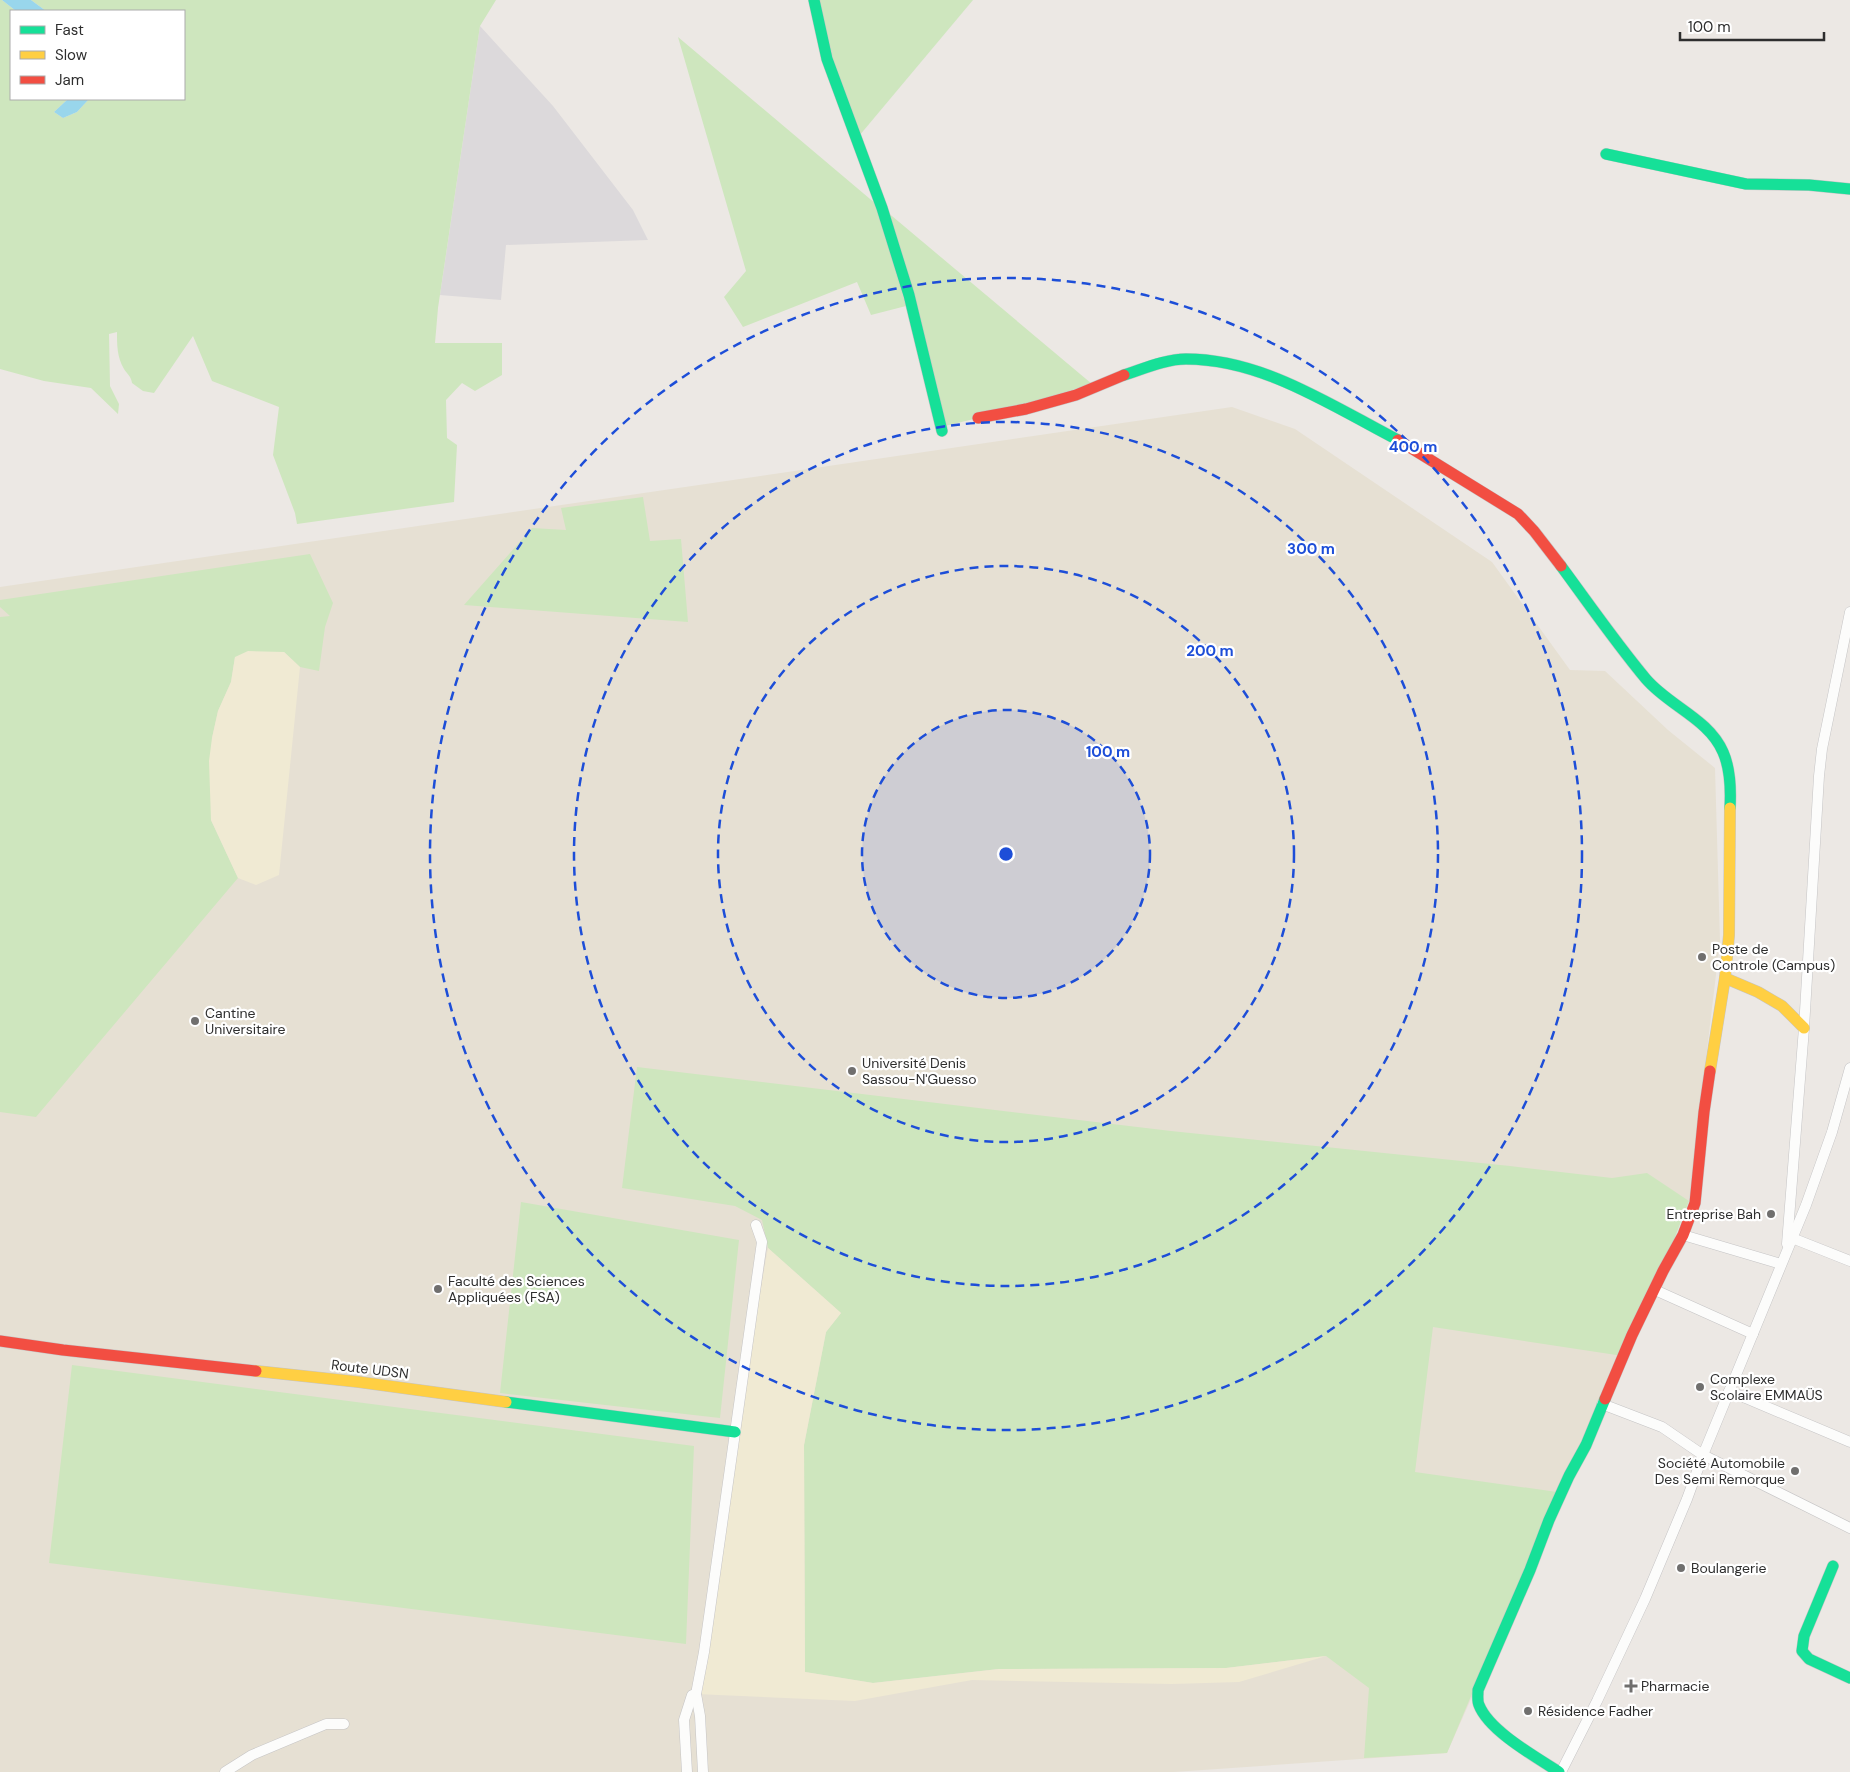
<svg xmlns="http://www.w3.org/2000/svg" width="1850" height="1772" font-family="'DM Sans',sans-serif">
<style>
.industrial{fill:#dcd9db}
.education{fill:#e6e0d3}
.green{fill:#cee6be}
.sand{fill:#f0ead3}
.water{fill:#99d6ec}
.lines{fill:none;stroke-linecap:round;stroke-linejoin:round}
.street-casing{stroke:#c5c4c5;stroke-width:11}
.fast-casing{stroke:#c5c4c5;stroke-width:12}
.slow-casing{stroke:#c5c4c5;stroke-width:12}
.jam-casing{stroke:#c5c4c5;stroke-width:12}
.street{stroke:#fcfcfb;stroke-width:10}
.fast{stroke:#16e098;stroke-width:11}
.slow{stroke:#ffcf43;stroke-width:11}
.jam{stroke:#f24e42;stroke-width:11}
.ring{fill:none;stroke:#1d4ed8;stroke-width:2.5;stroke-dasharray:9 6}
.poi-dot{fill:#706f6e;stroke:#fff;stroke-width:2}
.labels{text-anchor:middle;stroke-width:4.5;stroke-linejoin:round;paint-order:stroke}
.poi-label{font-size:14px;fill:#2e2e2e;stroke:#fff;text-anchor:start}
.street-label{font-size:14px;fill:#2e2e2e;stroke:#fff}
.centre{fill:#1d4ed8;stroke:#fff;stroke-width:2.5}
.ring-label{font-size:15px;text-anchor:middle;font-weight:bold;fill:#1d4ed8;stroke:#fff;stroke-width:4.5;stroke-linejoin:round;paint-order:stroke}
</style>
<rect width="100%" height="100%" fill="#ece8e4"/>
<polygon class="industrial" points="480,26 553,106 633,210 648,240 506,245 501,300 440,295"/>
<polygon class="education" points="1232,407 1295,429 1492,562 1570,670 1605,671 1668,730 1715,768 1720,941 1689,1201 1623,1356 1447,1753 1174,1772 0,1772 0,587"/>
<g class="green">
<path d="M 0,0 L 2,0 L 16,11 L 11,11 L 11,99 L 68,99 L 54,112 L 63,118 L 77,112 L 89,99 L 184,99 L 184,11 L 46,11 L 31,0 L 496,0 L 480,26 L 438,308 L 435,343 L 502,343 L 502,375 L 475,391 L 462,383 L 446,400 L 447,438 L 457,445 L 454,502 L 297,524 L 295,513 L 273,455 L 279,407 L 212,381 L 193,336 L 154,393 L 143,391 L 132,383 C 131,376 127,374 124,369 C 117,357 117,345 117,332 L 109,334 L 110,386 L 119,404 L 118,414 L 91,388 L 44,381 L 0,369 Z"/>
<polygon points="819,0 973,0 859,136 838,80"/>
<polygon points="678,37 876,204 906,306 871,315 857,282 743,327 724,297 746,271"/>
<polygon points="886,211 1092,384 978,418 945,426"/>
<polygon points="643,497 650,541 681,539 688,622 464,605 532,528 566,530 561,508"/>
<polygon points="310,554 333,603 325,627 319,671 300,667 284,652 235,657 231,682 218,711 212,738 211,820 238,878 36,1117 0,1112 0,617 10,616 0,607 0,600"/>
<polygon points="637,1067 1171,1131 1510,1166 1612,1178 1647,1173 1689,1201 1653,1294 1623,1356 1433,1327 1415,1472 1557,1492 1447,1753 1364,1758 1369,1688 1326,1656 1226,1668 999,1669 873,1683 805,1672 804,1445 826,1332 841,1313 768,1248 762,1220 735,1206 622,1188"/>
<polygon points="521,1202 739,1240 720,1418 500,1393"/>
<polygon points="72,1365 694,1446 686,1644 49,1563"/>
</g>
<g class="sand">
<polygon points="248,651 284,652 300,667 279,875 256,885 238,878 211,820 209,761 212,738 218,711 231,682 235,657"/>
<polygon points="768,1248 841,1313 826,1332 804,1445 805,1672 873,1683 999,1669 1226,1668 1326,1656 1239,1682 1172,1684 972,1680 855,1701 696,1694 735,1432"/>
</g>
<g class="water">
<polygon points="2,0 31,0 46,11 16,11"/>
<polygon points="68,99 89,99 77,112 63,118 54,112"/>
</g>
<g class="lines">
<defs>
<g id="street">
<polyline points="1683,1235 1781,1264"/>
<polyline points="1792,1238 1850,1261"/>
<polyline points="1787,1244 1804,1028 1819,776 1822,749 1850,612"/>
<polyline points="1655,1290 1753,1334"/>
<polyline points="1729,1391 1850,1442"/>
<polyline points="1602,1404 1662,1427 1703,1455 1850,1528"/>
<polyline points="225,1772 252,1755 326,1724 344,1724"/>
<polyline points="687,1772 684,1720 692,1695 696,1694"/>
<polyline points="703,1772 700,1716 696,1694 704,1652 762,1242 756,1225"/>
<polyline points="1561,1772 1597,1701 1645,1599 1687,1499 1703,1455 1806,1205 1832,1132 1850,1068"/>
</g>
<g id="fast">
<polyline points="814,0 827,59 882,208 909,295 942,431"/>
<polyline points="1606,154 1746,184 1809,185 1850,189"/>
<path d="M 1124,375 C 1143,369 1166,359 1186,359 C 1263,359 1332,406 1398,440"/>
<path d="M 1561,566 C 1589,604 1616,643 1646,679 C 1669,706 1709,719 1723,752 C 1731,770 1731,790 1730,808"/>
<polyline points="506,1402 735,1432"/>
<polyline points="1833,1566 1804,1636 1802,1651 1809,1659 1850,1678"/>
<path d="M 1559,1772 C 1536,1757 1489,1731 1479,1705 C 1477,1701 1478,1695 1478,1690 L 1530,1570 L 1549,1520 L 1569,1476 L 1586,1445 L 1605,1399"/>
</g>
<g id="slow">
<polyline points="1730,808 1729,935 1725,978 1758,992 1782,1006 1804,1028"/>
<polyline points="1710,1071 1725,978"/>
<polyline points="256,1371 359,1382 506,1402"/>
</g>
<g id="jam">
<polyline points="978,418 1026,409 1076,395 1124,375"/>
<polyline points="1398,440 1518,514 1534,531 1561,566"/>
<polyline points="0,1341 63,1350 256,1371"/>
<polyline points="1605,1399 1632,1335 1663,1271 1683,1235 1695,1203 1704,1112 1710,1071"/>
</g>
</defs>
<use href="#street" class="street-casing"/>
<use href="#fast" class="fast-casing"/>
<use href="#slow" class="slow-casing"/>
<use href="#jam" class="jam-casing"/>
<use href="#street" class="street"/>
<use href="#fast" class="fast"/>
<use href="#slow" class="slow"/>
<use href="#jam" class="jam"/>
</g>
<circle cx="1006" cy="854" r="144" fill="#1d4ed8" fill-opacity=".12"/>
<g class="ring">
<circle cx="1006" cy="854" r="144"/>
<circle cx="1006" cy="854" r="288"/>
<circle cx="1006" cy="854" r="432"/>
<circle cx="1006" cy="854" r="576"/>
</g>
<g class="poi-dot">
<circle cx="1702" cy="957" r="5"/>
<circle cx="195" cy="1021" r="5"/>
<circle cx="852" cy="1071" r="5"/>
<circle cx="1771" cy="1214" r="5"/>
<circle cx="438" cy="1289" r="5"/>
<circle cx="1700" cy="1387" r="5"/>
<circle cx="1795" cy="1471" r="5"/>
<circle cx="1681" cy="1568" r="5"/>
<path d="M1628.5 1678.5h5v5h5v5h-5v5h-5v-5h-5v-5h5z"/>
<circle cx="1528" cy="1711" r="5"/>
</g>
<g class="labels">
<g class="poi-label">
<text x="1712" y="954">Poste de<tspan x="1712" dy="16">Controle (Campus)</tspan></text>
<text x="205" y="1018">Cantine<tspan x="205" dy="16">Universitaire</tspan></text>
<text x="862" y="1068">Université Denis<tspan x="862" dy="16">Sassou-N'Guesso</tspan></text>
<text x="1761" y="1219" text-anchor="end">Entreprise Bah</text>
<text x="448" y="1286">Faculté des Sciences<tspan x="448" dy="16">Appliquées (FSA)</tspan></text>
<text x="1710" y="1384">Complexe<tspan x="1710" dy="16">Scolaire EMMAÜS</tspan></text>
<text x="1785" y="1468" text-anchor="end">Société Automobile<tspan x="1785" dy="16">Des Semi Remorque</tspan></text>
<text x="1691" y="1573">Boulangerie</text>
<text x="1641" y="1691">Pharmacie</text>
<text x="1538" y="1716">Résidence Fadher</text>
</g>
<g class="street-label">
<text transform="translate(370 1369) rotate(7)" y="5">Route UDSN</text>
</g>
</g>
<circle cx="1006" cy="854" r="8" class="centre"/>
<g class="ring-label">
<text x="1413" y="452">400 m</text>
<text x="1311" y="554">300 m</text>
<text x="1210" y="656">200 m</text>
<text x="1108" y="757">100 m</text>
</g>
<rect x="10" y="10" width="175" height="90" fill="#ffffff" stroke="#ababab"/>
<rect x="20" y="26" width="25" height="8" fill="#16e098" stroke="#ababab"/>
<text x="55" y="35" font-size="15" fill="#2e2e2e">Fast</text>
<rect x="20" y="51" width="25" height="8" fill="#ffcf43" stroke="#ababab"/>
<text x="55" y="60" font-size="15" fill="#2e2e2e">Slow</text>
<rect x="20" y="76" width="25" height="8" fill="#f24e42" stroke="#ababab"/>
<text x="55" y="85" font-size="15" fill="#2e2e2e">Jam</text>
<path d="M1680 32v8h144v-8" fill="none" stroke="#2e2e2e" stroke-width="2.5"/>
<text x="1688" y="32" font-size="15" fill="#2e2e2e" stroke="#ffffff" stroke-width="4" paint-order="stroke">100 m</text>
</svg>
